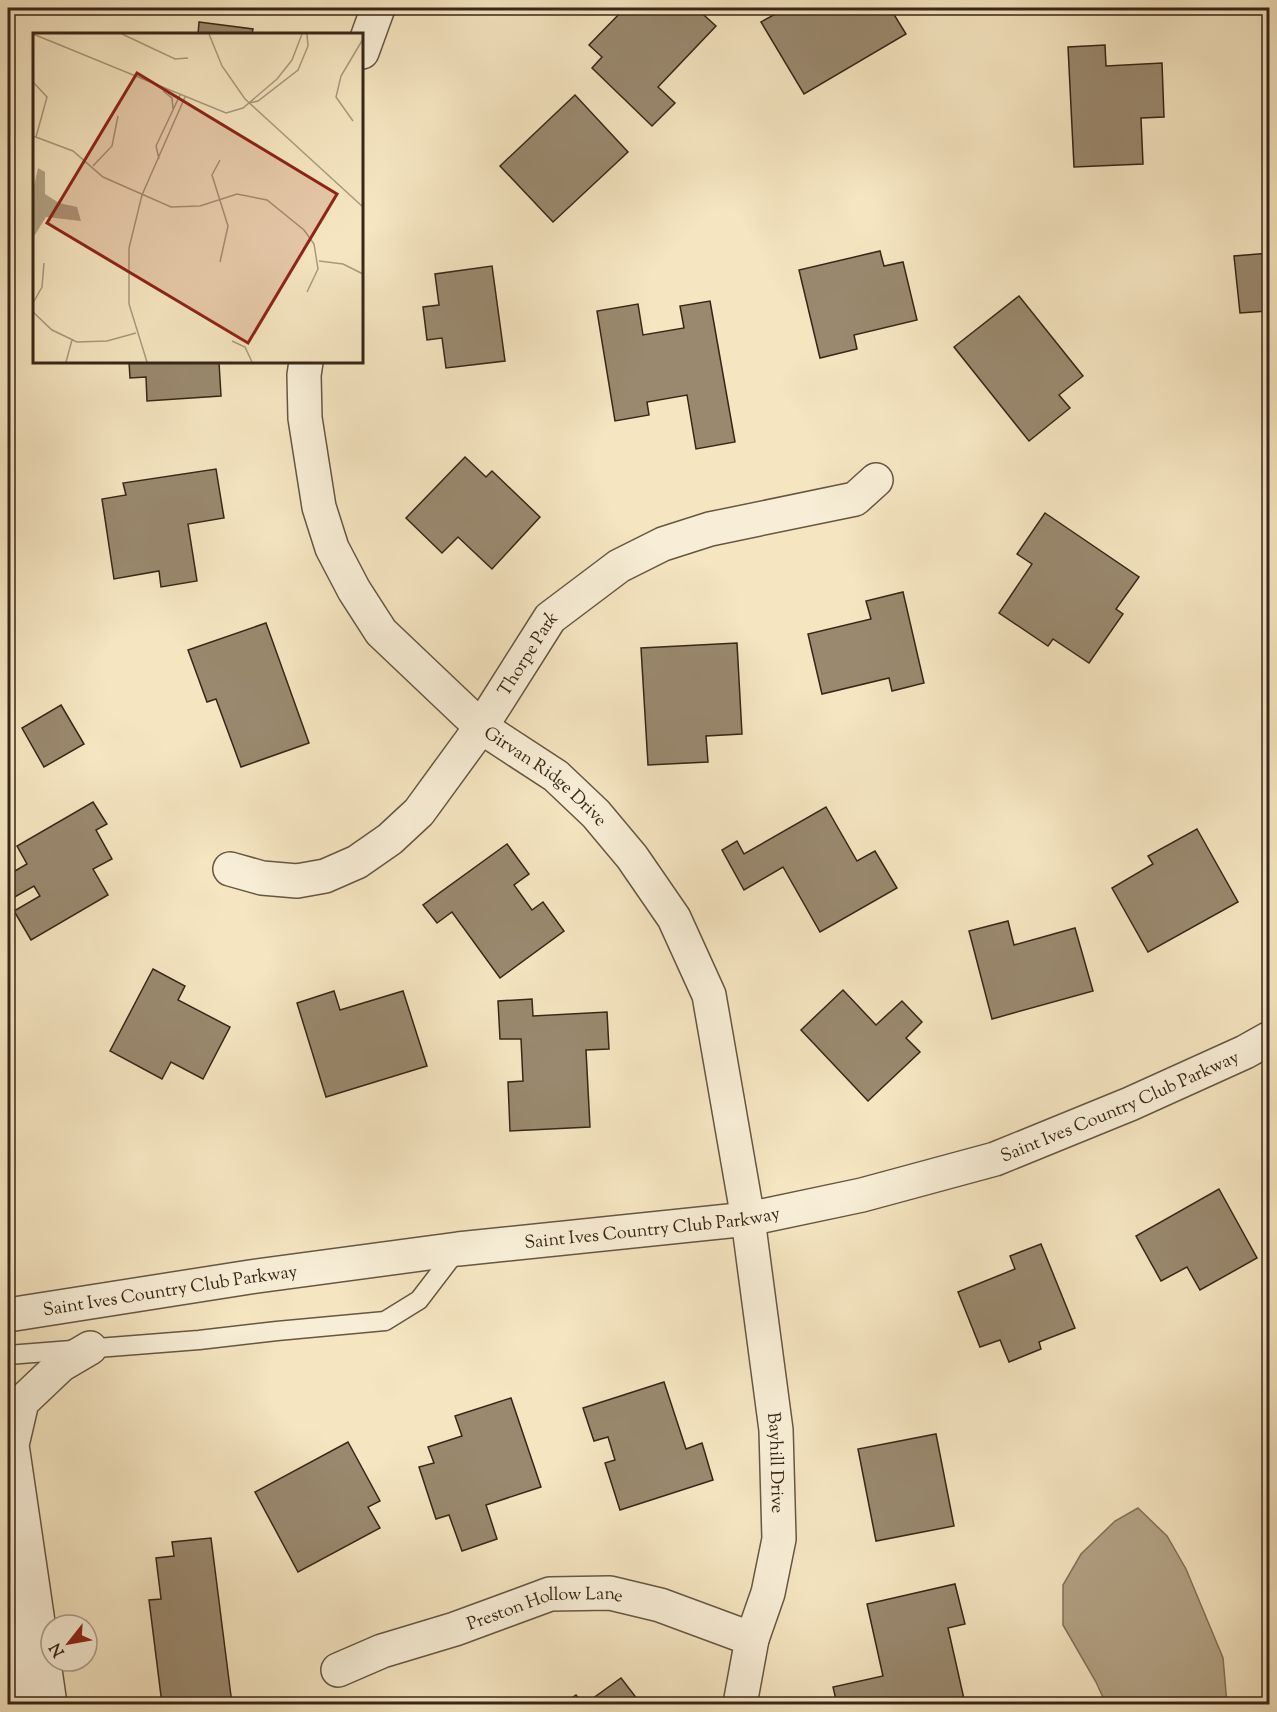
<svg xmlns="http://www.w3.org/2000/svg" width="1277" height="1712" font-family="'Sorts Mill Goudy',serif">
<style>
.water{fill:#b4a487;stroke:#82725a;stroke-width:1.5}
.building{fill:#9a896f;stroke:#372617;stroke-width:1.5}
.lines{fill:none;stroke-linecap:round;stroke-linejoin:round}
.service-casing{stroke:#665642;stroke-width:21}
.minor-casing{stroke:#665642;stroke-width:36}
.service{stroke:#f8eed7;stroke-width:18}
.minor{stroke:#f8eed7;stroke-width:33}
.labels{text-anchor:middle;stroke-width:4.5;stroke-linejoin:round;paint-order:stroke}
.street-label{font-size:18px;fill:#372617;stroke:#f8eed7}
.inset-road{fill:none;stroke:#a9997d;stroke-width:1.5}
.view{fill:#8f2418;fill-opacity:0.15;stroke:#8f2418;stroke-width:3}
.inset-edge{fill:none;stroke:#372617;stroke-width:3}
</style>
<rect width="100%" height="100%" fill="#f5e5c1"/>
<filter id="stains"><feTurbulence type="fractalNoise" baseFrequency=".00333" numOctaves="4"/><feColorMatrix values="0 0 0 0 .2 0 0 0 0 .09 0 0 0 0 .02 0 0 0 .5 -.17"/></filter>
<radialGradient id="worn" r=".72"><stop offset=".6" stop-color="#630" stop-opacity="0"/><stop offset="1" stop-color="#630" stop-opacity=".3"/></radialGradient>
<polygon class="water" points="1138,1508 1167,1536 1186,1569 1223,1658 1227,1704 1106,1704 1096,1682 1063,1625 1063,1585 1081,1554 1115,1521"/>
<g class="building">
<polygon points="625,8 696,8 716,26 658,87 675,103 652,126 592,68 602,57 589,45"/>
<polygon points="786,8 890,8 906,34 804,94 761,22"/>
<polygon points="199,22 253,29 252,34 198,34"/>
<polygon points="1105,45 1106,66 1162,63 1164,117 1141,118 1143,164 1074,167 1068,47"/>
<polygon points="575,95 628,152 553,222 500,166"/>
<polygon points="880,251 884,266 903,262 917,320 854,335 857,349 820,358 799,270"/>
<polygon points="1270,253 1270,328 1268,311 1240,313 1234,256"/>
<polygon points="492,266 505,361 446,368 442,338 427,340 423,307 439,305 435,274"/>
<polygon points="1019,296 1083,376 1059,395 1070,408 1029,441 954,347"/>
<polygon points="710,301 735,442 696,449 687,395 647,402 649,415 615,421 597,311 638,304 643,335 684,328 680,306"/>
<polygon points="129,362 219,362 221,396 147,401 146,377 130,378"/>
<polygon points="465,457 486,477 492,471 540,517 492,569 458,537 442,553 406,518"/>
<polygon points="216,469 224,518 188,524 197,581 161,587 159,571 114,579 102,499 126,495 123,483"/>
<polygon points="1045,513 1139,577 1116,609 1123,614 1089,663 1053,639 1048,646 999,613 1032,564 1017,554"/>
<polygon points="903,592 924,683 892,691 889,678 822,694 808,634 871,619 866,601"/>
<polygon points="266,623 309,743 241,767 216,699 207,702 188,650"/>
<polygon points="737,643 742,734 706,736 708,762 648,765 641,648"/>
<polygon points="61,705 84,744 44,767 22,728"/>
<polygon points="93,802 107,824 96,830 112,859 93,869 108,895 31,940 14,911 40,896 34,886 13,898 8,887 8,875 27,864 17,846"/>
<polygon points="826,807 857,861 875,851 897,888 820,932 783,867 744,890 722,850 737,841 744,854"/>
<polygon points="1197,829 1238,902 1148,952 1112,888 1153,864 1148,856"/>
<polygon points="507,844 529,874 514,885 532,910 543,902 564,931 500,978 452,912 437,923 423,905"/>
<polygon points="1008,921 1014,945 1075,928 1093,991 992,1019 969,931"/>
<polygon points="153,969 185,986 178,1000 230,1027 203,1079 171,1062 162,1079 110,1051"/>
<polygon points="843,990 876,1025 902,1001 922,1022 906,1038 920,1052 868,1101 801,1030"/>
<polygon points="334,991 340,1010 403,991 427,1066 326,1097 297,1003"/>
<polygon points="532,999 533,1016 607,1012 609,1049 586,1050 590,1127 510,1131 508,1082 523,1081 521,1039 500,1039 498,1001"/>
<polygon points="1219,1189 1257,1258 1200,1290 1187,1267 1161,1281 1136,1236"/>
<polygon points="1041,1244 1075,1328 1039,1342 1041,1349 1009,1362 1000,1340 980,1347 958,1292 1015,1269 1010,1256"/>
<polygon points="664,1382 686,1449 702,1443 713,1480 620,1510 605,1463 615,1460 608,1437 594,1441 583,1408"/>
<polygon points="511,1398 541,1487 486,1505 497,1539 462,1551 449,1515 436,1519 419,1467 434,1463 428,1447 462,1436 455,1416"/>
<polygon points="936,1434 954,1526 876,1541 858,1449"/>
<polygon points="348,1442 380,1501 368,1507 380,1528 298,1572 255,1492"/>
<polygon points="211,1538 232,1704 162,1704 149,1600 161,1599 156,1558 174,1556 172,1542"/>
<polygon points="955,1584 965,1624 948,1628 964,1699 940,1704 837,1704 833,1687 883,1676 867,1604"/>
<polygon points="621,1678 641,1704 585,1704"/>
<polygon points="576,1695 583,1704 563,1704"/>
</g>
<g class="lines">
<defs>
<polyline id="service" points="8,1355 199,1340 277,1331 385,1321 419,1300 458,1249"/>
<g id="minor">
<polyline points="362,52 378,8"/>
<path id="s1" d="M 306,362 L 304,375 L 305,418 L 319,507 L 332,548 L 354,590 L 381,632 L 481,727 L 556,776 L 596,814 L 632,857 L 674,918 L 709,995 L 748,1219 L 776,1430 L 779,1539 L 768,1593 L 752,1639 L 740,1704"/>
<path id="s2" d="M 230,869 L 262,878 L 297,881 L 325,876 L 357,862 L 390,839 L 419,812 L 481,727 L 550,618 L 619,566 L 663,544 L 710,529 L 855,499 L 876,480"/>
<path id="s3" d="M 8,1315 L 250,1277 L 458,1249 L 748,1219 L 862,1195 L 995,1159 L 1130,1104 L 1245,1052 L 1270,1038"/>
<polyline points="8,1594 24,1704"/>
<path id="s4" d="M 338,1670 L 382,1651 L 455,1629 L 550,1594 L 610,1593 L 660,1605 L 752,1639"/>
<polyline points="50,1704 12,1445 22,1402 61,1365 90,1348"/>
</g>
</defs>
<use href="#service" class="service-casing"/>
<use href="#minor" class="minor-casing"/>
<use href="#service" class="service"/>
<use href="#minor" class="minor"/>
</g>
<g class="labels">
<g class="street-label">
<text dy="6" stroke="none"><textPath href="#s2" startOffset="404">Thorpe Park</textPath></text>
<text dy="6" stroke="none"><textPath href="#s1" startOffset="506">Girvan Ridge Drive</textPath></text>
<text dy="6" stroke="none"><textPath href="#s3" startOffset="1136">Saint Ives Country Club Parkway</textPath></text>
<text dy="6" stroke="none"><textPath href="#s3" startOffset="650">Saint Ives Country Club Parkway</textPath></text>
<text dy="6" stroke="none"><textPath href="#s3" startOffset="164">Saint Ives Country Club Parkway</textPath></text>
<text dy="6" stroke="none"><textPath href="#s1" startOffset="1257">Bayhill Drive</textPath></text>
<text dy="6" stroke="none"><textPath href="#s4" startOffset="218">Preston Hollow Lane</textPath></text>
</g>
</g>
<g transform="translate(33 33)">
<rect width="330" height="330" fill="#f5e5c1"/>
<path d="M 5,135 L 12,139 L 12,161 L 26,170 L 44,174 L 48,188 L 13,184 L 0,205 L 0,157 Z" fill="#b4a487"/>
<path class="inset-road" d="M 0,1 L 193,80 L 210,75 L 244,46 L 259,27 L 269,1M 89,1 L 142,26 L 155,25M 176,1 L 189,33 L 212,66 L 330,174M 0,49 L 14,64 L 3,104M 130,58 L 139,65 L 140,76M 216,70 L 225,68 L 265,37 L 275,13 L 274,1M 320,88 L 303,64 L 308,43 L 330,6M 0,103 L 40,118 L 70,144 L 138,174 L 167,173 L 204,161 L 234,167 L 271,197 L 281,211 L 285,236 L 274,259M 126,126 L 123,113 L 147,62M 187,127 L 179,142 L 195,193 L 187,229M 60,133 L 79,113 L 85,83M 286,228 L 310,231 L 330,241M 0,270 L 9,254 L 11,230M 0,279 L 19,297 L 44,309 L 74,308 L 103,300M 199,308 L 212,314 L 219,329M 33,329 L 39,307M 114,329 L 96,271 L 96,215 L 109,162 L 152,64"/>
<path class="view" d="M 104,40 L 304,161 L 215,310 L 14,190 Z"/>
<rect width="330" height="330" class="inset-edge"/>
</g>
<rect width="1277" height="1712" fill="none" stroke="#f5e5c1" stroke-width="30"/>
<rect x="9" y="9" width="1259" height="1694" fill="none" stroke="#372617" stroke-width="3"/>
<rect x="15" y="15" width="1247" height="1682" fill="none" stroke="#372617" stroke-width="1.5"/>
<g transform="translate(69 1643) rotate(239)"><circle r="28" fill="#f8eed7" stroke="#ab9e8a" stroke-width="1.5"/>
<path d="M0-4.5L10 22L0 15L-10 22Z" fill="#8f2418"/>
<text y="-9" font-size="16" font-weight="bold" text-anchor="middle" fill="#372617">N</text>
</g>
<rect width="100%" height="100%" filter="url(#stains)"/>
<rect width="100%" height="100%" fill="url(#worn)"/>
</svg>
